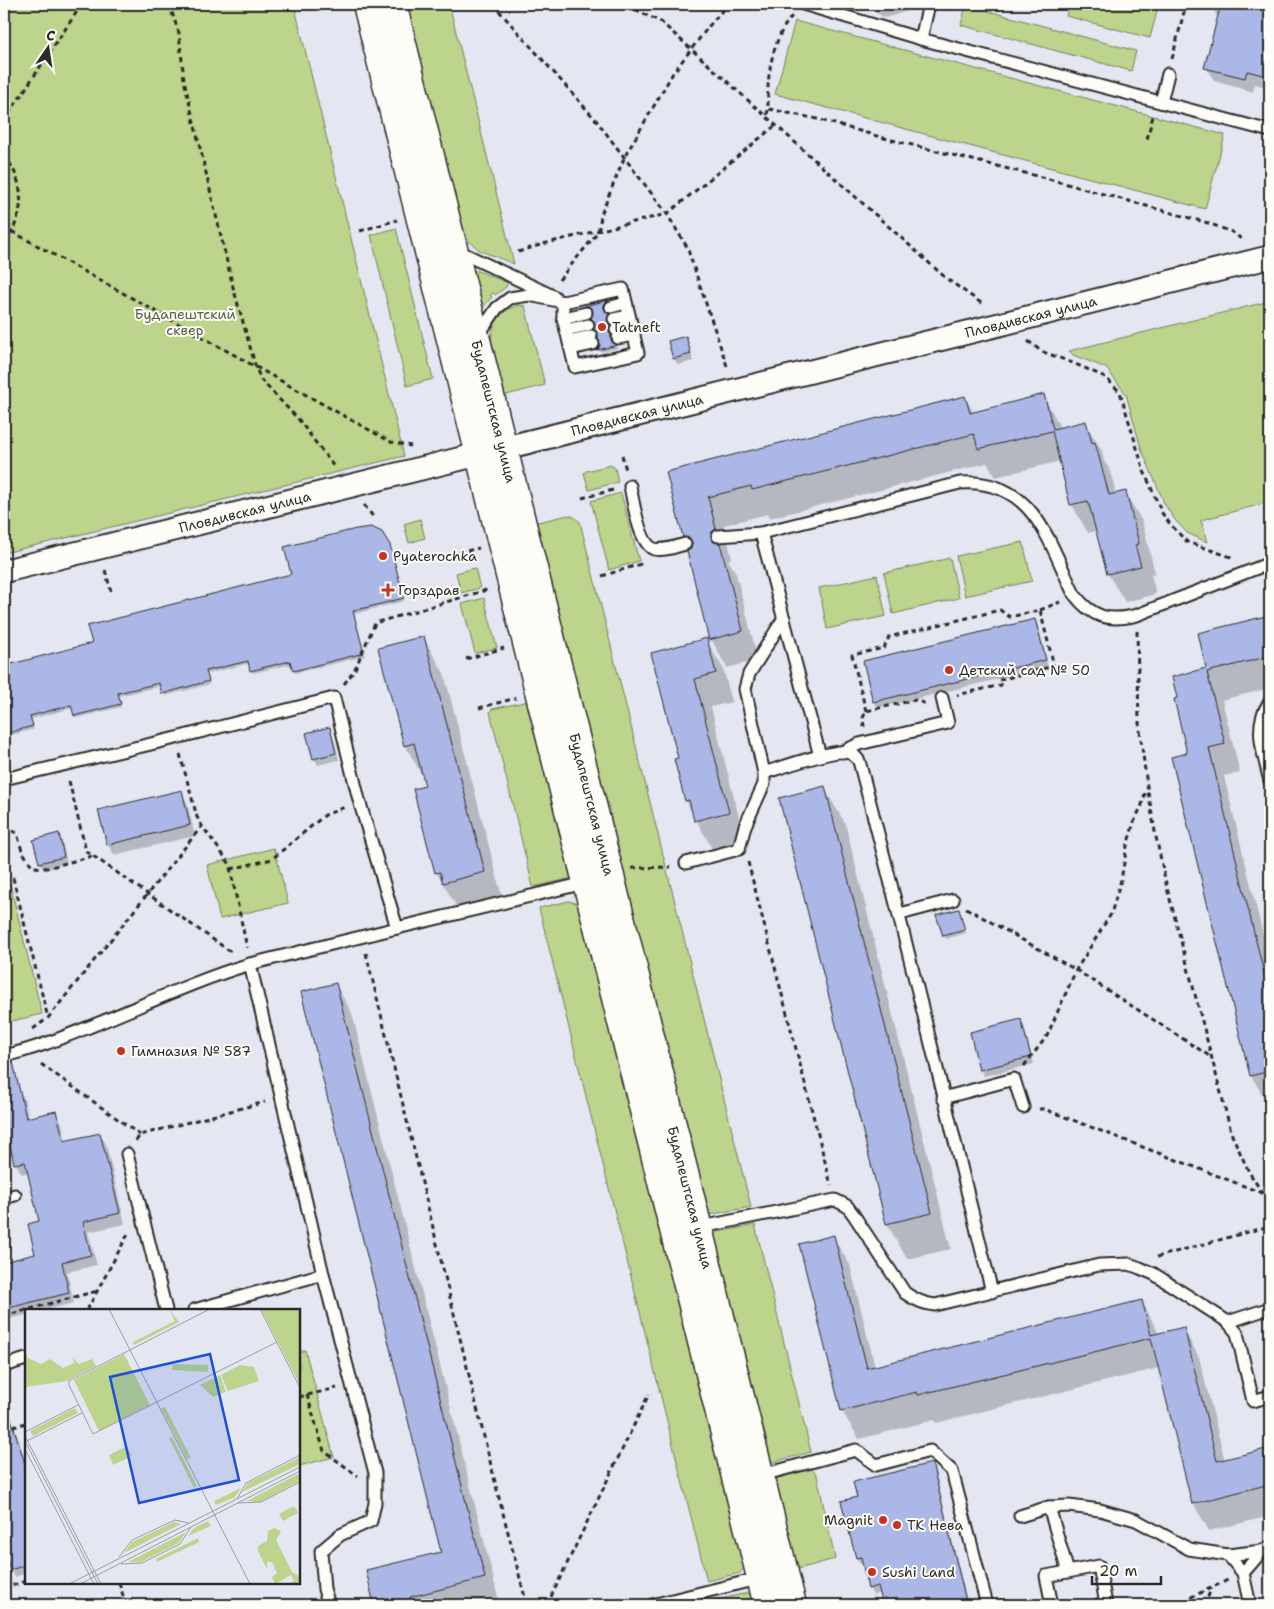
<svg xmlns="http://www.w3.org/2000/svg" width="1274" height="1609" font-family="'Shantell Sans',sans-serif">
<style>
.green{fill:#bcd48b;stroke:#74805b}
.shadow{fill:#0003}
.building{fill:#abb7e7;stroke:#2b2b2b}
.lines{fill:none;stroke-linecap:round;stroke-linejoin:round}
.lane-casing{stroke:#2b2b2b;stroke-width:15}
.street-casing{stroke:#2b2b2b;stroke-width:26}
.secondary-casing{stroke:#2b2b2b;stroke-width:31}
.path{stroke:#2b2b2b;stroke-width:3;stroke-dasharray:5 4;stroke-linecap:butt}
.lane{stroke:#fdfcf7;stroke-width:11}
.street{stroke:#fdfcf7;stroke-width:22}
.secondary{stroke:#fdfcf7;stroke-width:28}
.poi-dot{fill:#c8321e;stroke:#fdfcf7;stroke-width:2}
.labels{text-anchor:middle;stroke-width:4;stroke-linejoin:round;paint-order:stroke}
.park-label{font-size:14px;fill:#565e48;stroke:#fdfcf7}
.street-label{font-size:14px;fill:#2b2b2b;stroke:#fdfcf7}
.poi-label{font-size:14px;fill:#2b2b2b;stroke:#fdfcf7;text-anchor:start}
.inset-road{fill:none;stroke:#9a9ca2;stroke-width:1}
.view{fill:#1d4ed8;fill-opacity:0.15;stroke:#1d4ed8;stroke-width:2.5}
.inset-edge{fill:none;stroke:#2b2b2b;stroke-width:2.5}
</style>
<rect width="100%" height="100%" fill="#e4e7f2"/>
<filter id="ink" filterUnits="userSpaceOnUse"><feTurbulence type="fractalNoise" baseFrequency=".02" numOctaves="2"/><feDisplacementMap in="SourceGraphic" scale="10" xChannelSelector="R" yChannelSelector="G"/><feConvolveMatrix kernelMatrix="1 2 1 2 8 2 1 2 1" color-interpolation-filters="sRGB"/></filter>
<g filter="url(#ink)">
<g class="green">
<polygon points="4,4 294,4 404,456 4,553"/>
<polygon points="404,4 449,4 514,264 479,250 464,236"/>
<polygon points="1069,4 1159,4 1150,38 1066,16"/>
<polygon points="966,5 1136,51 1131,71 961,25"/>
<polygon points="795,21 1225,135 1205,209 775,94"/>
<polygon points="396,228 433,379 407,386 371,235"/>
<polygon points="473,271 478,271 508,283 506,287 495,295 493,293 490,295 492,297 483,307 481,307 472,273"/>
<polygon points="1270,301 1270,502 1201,520 1207,542 1187,533 1175,520 1165,505 1141,448 1126,394 1106,368 1073,355 1069,351"/>
<path d="M 519,305 L 525,306 L 545,385 L 503,396 C 495,365 475,318 519,305 Z"/>
<polygon points="611,465 615,468 618,482 589,490 584,473 586,471"/>
<polygon points="621,493 639,561 609,570 591,501"/>
<polygon points="568,515 574,517 580,522 751,1207 708,1215 534,523"/>
<polygon points="420,519 425,538 409,543 404,524"/>
<polygon points="1023,542 1032,581 965,596 956,556"/>
<polygon points="950,558 959,598 893,614 884,573"/>
<polygon points="475,568 480,588 461,593 456,573"/>
<polygon points="877,575 886,616 827,629 819,588"/>
<polygon points="484,598 497,648 475,653 462,604"/>
<polygon points="529,701 573,875 568,879 533,887 490,712 492,709"/>
<polygon points="274,848 288,903 220,919 207,865"/>
<polygon points="10,884 42,1014 4,1023 4,885"/>
<polygon points="569,901 580,904 746,1566 740,1573 707,1581 539,908"/>
<polygon points="755,1225 811,1452 770,1463 713,1235 717,1232"/>
<polygon points="305,1350 334,1457 299,1466 299,1352"/>
<polygon points="812,1469 817,1475 835,1559 798,1569 790,1546 775,1481 781,1477"/>
<polygon points="752,1592 756,1605 712,1605 711,1601"/>
</g>
<g class="shadow">
<polygon points="862,4 913,4 907,6 908,11 885,18"/>
<polygon points="1213,4 1270,4 1270,88 1255,84 1253,92 1214,81 1206,67 1218,18 1212,7"/>
<polygon points="607,302 608,304 605,308 605,312 609,318 608,324 611,329 610,335 612,340 612,344 618,348 601,352 599,350 602,343 595,311 587,306"/>
<polygon points="685,337 689,344 693,361 678,365 674,358"/>
<polygon points="1044,396 1061,429 1085,422 1102,451 1104,461 1111,472 1116,495 1125,492 1142,521 1155,573 1151,574 1156,594 1125,602 1108,574 1097,531 1088,533 1072,505 1061,461 996,477 987,463 770,518 768,514 724,525 732,558 728,560 736,573 758,660 727,668 711,639 692,550 684,536 668,473 965,397 974,413"/>
<polygon points="381,533 391,550 404,601 354,614 365,656 295,673 292,664 253,673 250,663 207,674 210,684 165,696 161,686 119,696 121,707 77,718 73,708 31,719 34,729 4,737 4,667 93,644 292,575"/>
<polygon points="1270,617 1270,688 1222,700 1240,773 1224,776 1270,963 1270,1104 1268,1104 1251,1076 1172,758 1189,754 1208,669 1199,634"/>
<polygon points="1035,620 1039,627 1048,667 878,708 874,702"/>
<polygon points="423,637 444,673 505,908 465,918 459,908 457,908 437,873 415,790 427,787 425,781 405,745"/>
<polygon points="706,640 723,668 732,702 711,707 745,841 712,849 686,801 676,760 680,759 653,654"/>
<polygon points="329,729 333,736 339,760 318,765 314,758"/>
<polygon points="824,788 845,823 951,1249 907,1259 887,1224 780,799"/>
<polygon points="181,791 187,802 195,836 114,855 108,845 100,811"/>
<polygon points="58,835 62,842 67,863 44,870 40,863 35,841"/>
<polygon points="960,913 966,933 946,939 944,936"/>
<polygon points="336,985 352,1013 500,1605 376,1605 367,1571 443,1553"/>
<polygon points="1020,1020 1024,1027 1034,1064 984,1076 980,1069"/>
<polygon points="18,1087 24,1098 29,1119 56,1112 62,1123 66,1142 100,1134 106,1144 125,1224 88,1232 97,1265 67,1272 74,1303 46,1310 26,1310 26,1315 4,1320 4,1263 37,1255 40,1222 28,1173 22,1174 16,1164 13,1155 4,1157 4,1091"/>
<polygon points="833,1237 850,1265 875,1367 1142,1301 1159,1334 1183,1328 1199,1357 1225,1461 1270,1449 1270,1516 1209,1531 1193,1503 1159,1368 936,1423 934,1420 859,1439 842,1411 801,1245"/>
<polygon points="16,1438 20,1445 26,1465 26,1573 15,1577 11,1570 4,1545 4,1442"/>
<polygon points="931,1464 935,1471 968,1605 884,1605 881,1593 873,1595 869,1588 863,1563 860,1564 857,1558 858,1498"/>
</g>
<g class="building">
<polygon points="1221,4 1270,4 1270,77 1247,71 1245,78 1204,68"/>
<polygon points="608,300 604,305 604,308 609,314 607,320 610,325 609,331 611,336 611,340 613,343 617,345 598,350 600,343 598,339 598,334 594,329 595,323 591,318 593,311 591,308 585,306"/>
<polygon points="686,336 691,354 673,359 668,341"/>
<polygon points="1044,394 1053,429 1086,421 1092,443 1095,442 1109,495 1126,491 1139,544 1135,545 1141,566 1107,574 1088,501 1070,505 1052,431 978,449 974,434 752,490 751,486 708,497 716,529 712,532 711,537 714,542 720,543 743,631 709,640 687,551 691,549 692,542 690,538 683,537 666,472 965,396 970,413"/>
<polygon points="371,527 382,532 390,545 404,598 353,611 364,653 293,671 290,661 250,671 248,661 206,671 209,681 162,694 159,683 118,693 121,704 74,716 71,705 30,716 33,726 4,734 4,666 92,643 87,626 291,574 284,547 356,529"/>
<polygon points="1270,615 1270,656 1207,672 1225,744 1209,748 1270,998 1270,1071 1250,1076 1171,757 1187,753 1174,699 1177,698 1172,677 1206,668 1198,633"/>
<polygon points="1035,619 1046,660 873,702 863,661"/>
<polygon points="424,636 485,872 443,883 440,872 435,873 413,789 425,786 414,743 404,746 378,648"/>
<polygon points="707,638 716,673 695,679 729,812 694,821 689,800 685,801 674,759 678,758 651,653"/>
<polygon points="330,727 336,753 313,759 306,733"/>
<polygon points="825,786 932,1213 886,1224 779,798"/>
<polygon points="182,790 190,825 107,845 98,810"/>
<polygon points="59,833 64,857 39,863 33,840"/>
<polygon points="959,909 965,930 943,936 936,915"/>
<polygon points="336,983 485,1578 410,1597 412,1605 374,1605 366,1570 441,1552 301,992"/>
<polygon points="1021,1019 1031,1057 979,1070 970,1032"/>
<polygon points="13,1062 26,1118 56,1111 64,1141 100,1133 120,1213 83,1222 91,1255 62,1262 69,1293 4,1309 4,1262 35,1254 28,1224 39,1221 25,1162 14,1164 10,1144 4,1146 4,1063"/>
<polygon points="834,1235 867,1368 1142,1300 1151,1335 1184,1327 1217,1461 1270,1448 1270,1484 1192,1504 1151,1338 918,1395 917,1392 841,1411 799,1244"/>
<polygon points="4,1409 8,1409 26,1467 26,1565 10,1570 4,1550"/>
<polygon points="932,1463 967,1605 883,1605 878,1586 868,1589 861,1557 856,1558 841,1501 857,1497 853,1482"/>
</g>
<g class="lines">
<defs>
<g id="lane">
<polyline points="803,4 921,39 1270,131"/>
<polyline points="921,39 929,4"/>
<polyline points="1161,102 1168,74"/>
<polyline points="456,250 555,297"/>
<polyline points="611,307 626,303"/>
<polyline points="563,318 586,313"/>
<polyline points="614,319 629,316"/>
<polyline points="566,330 588,325"/>
<polyline points="616,330 632,326"/>
<polyline points="477,337 497,308 510,298 529,295 563,302 623,289 638,353 575,367 563,318 563,302"/>
<polyline points="618,338 634,335"/>
<polyline points="569,341 591,336"/>
<polyline points="571,349 593,344"/>
<path d="M 630,486 C 633,500 639,544 654,549 C 664,551 675,547 685,544"/>
<polyline points="718,536 761,533"/>
<path d="M 784,618 L 749,674 L 745,689 L 764,773 C 780,768 834,749 847,752 C 853,753 856,757 859,761 C 906,937 948,1115 992,1292"/>
<path d="M 1270,702 C 1252,724 1264,756 1270,781"/>
<polyline points="842,752 859,744 948,723 942,698"/>
<path d="M 820,756 L 761,533 L 960,483 C 1033,478 1048,540 1074,594 C 1092,618 1109,622 1137,615 L 1270,563"/>
<polyline points="4,779 176,738 334,698 359,800 397,928 589,882"/>
<polyline points="686,863 739,849 745,826 764,784 764,773"/>
<polyline points="900,914 953,900"/>
<path d="M 4,1056 C 35,1049 64,1037 94,1025 C 146,1004 197,980 250,964"/>
<polyline points="943,1098 1014,1079 1023,1107"/>
<polyline points="127,1154 166,1310"/>
<polyline points="4,1198 15,1195"/>
<path d="M 697,1228 L 835,1200 L 847,1206 L 853,1214 L 905,1293 C 915,1300 923,1304 935,1305 L 1099,1265 L 1129,1264 L 1140,1268 L 1154,1274 L 1228,1322 L 1270,1308"/>
<polyline points="194,1310 323,1274"/>
<polyline points="1228,1322 1237,1333 1253,1401 1270,1396"/>
<polyline points="4,1366 26,1359"/>
<polyline points="758,1476 856,1450 876,1465 930,1451 952,1471 987,1605"/>
<polyline points="1049,1507 1068,1572"/>
<polyline points="1020,1516 1049,1507 1069,1506 1100,1510 1136,1520 1189,1549 1228,1555 1262,1551"/>
<polyline points="1228,1555 1243,1573 1250,1605"/>
<polyline points="1243,1573 1262,1551 1270,1547"/>
<polyline points="329,1605 324,1589 321,1551 340,1535 371,1521 375,1503 375,1473 323,1274 250,964 397,928"/>
<polyline points="652,1605 761,1578"/>
<polyline points="1052,1605 1046,1576 1099,1566 1106,1604 1098,1605"/>
</g>
<g id="street">
<path id="s1" d="M 4,571 L 480,454 L 1270,257"/>
</g>
<g id="secondary">
<polyline points="367,4 768,1605"/>
<path id="s2" d="M 392,4 L 792,1605"/>
</g>
</defs>
<use href="#lane" class="lane-casing"/>
<use href="#street" class="street-casing"/>
<use href="#secondary" class="secondary-casing"/>
<g class="path">
<polyline points="169,4 179,33 184,80 233,287 256,368 261,380 299,420 334,467"/>
<polyline points="493,4 596,120 667,214 687,247 728,369"/>
<polyline points="618,4 632,8 661,22 947,279 984,305"/>
<polyline points="1172,59 1186,4"/>
<polyline points="4,91 10,111"/>
<polyline points="769,109 817,119 884,138 1049,179 1208,223 1232,232 1244,241"/>
<path d="M 767,115 C 769,106 767,98 768,88 C 769,64 776,34 792,16"/>
<polyline points="4,121 82,4"/>
<polyline points="1147,139 1153,116"/>
<path d="M 4,155 C 26,183 26,215 4,243"/>
<polyline points="4,227 391,442 411,446"/>
<polyline points="360,231 397,220"/>
<polyline points="518,252 543,244 667,214 776,125"/>
<polyline points="559,280 598,232 602,212 625,156 673,73 709,26 728,4"/>
<polyline points="1028,341 1041,351 1073,363 1105,377 1120,392 1144,471 1162,513 1170,524 1187,542 1231,557 1233,560"/>
<polyline points="622,455 626,470"/>
<polyline points="582,498 613,490"/>
<polyline points="364,505 375,519"/>
<polyline points="441,557 479,548"/>
<polyline points="105,570 111,591"/>
<polyline points="602,576 644,563"/>
<polyline points="1040,610 1060,602"/>
<polyline points="1137,631 1139,723 1147,786 1156,837 1167,888 1232,1135 1249,1172 1270,1205"/>
<polyline points="466,659 504,648"/>
<polyline points="344,684 354,671 375,623 490,589"/>
<polyline points="479,708 516,698"/>
<polyline points="866,711 852,655 884,648 889,637 1000,610 1010,617 1040,610 1054,666 999,680 1001,685 957,695"/>
<polyline points="864,727 863,718 866,711 915,700 924,703 927,702"/>
<polyline points="180,754 197,817 202,826 229,863 247,948"/>
<polyline points="69,781 86,851 231,952"/>
<polyline points="4,829 6,828 17,833 22,851 33,867 47,868 93,856"/>
<polyline points="748,862 831,1185"/>
<polyline points="632,868 671,867"/>
<polyline points="231,869 272,859 325,815 345,807"/>
<polyline points="4,880 13,878 48,1018"/>
<polyline points="966,908 1076,970 1211,1057"/>
<polyline points="366,953 498,1494 527,1605"/>
<polyline points="33,1029 48,1018 202,826"/>
<polyline points="41,1064 140,1135"/>
<polyline points="1024,1066 1047,1036 1076,970 1111,914 1121,880 1127,846 1134,822 1142,805 1146,789"/>
<polyline points="1039,1109 1044,1109 1270,1196"/>
<polyline points="136,1141 140,1135 265,1102"/>
<polyline points="1157,1257 1270,1226"/>
<polyline points="87,1310 128,1234"/>
<polyline points="4,1316 97,1291"/>
<polyline points="307,1395 324,1451 358,1476"/>
<polyline points="299,1397 337,1388"/>
<polyline points="4,1430 26,1423"/>
<polyline points="119,1583 126,1605"/>
<polyline points="4,1588 26,1581"/>
<polyline points="547,1605 649,1394"/>
<polyline points="1174,1605 1228,1580"/>
<polyline points="1203,1605 1207,1600 1211,1588"/>
</g>
<use href="#lane" class="lane"/>
<use href="#street" class="street"/>
<use href="#secondary" class="secondary"/>
</g>
</g>
<g class="poi-dot">
<circle cx="602" cy="327" r="5"/>
<circle cx="383" cy="556" r="5"/>
<path d="M385.5 582.5h5v5h5v5h-5v5h-5v-5h-5v-5h5z"/>
<circle cx="949" cy="670" r="5"/>
<circle cx="121" cy="1051" r="5"/>
<circle cx="883" cy="1520" r="5"/>
<circle cx="897" cy="1525" r="5"/>
<circle cx="872" cy="1572" r="5"/>
</g>
<g class="labels">
<g class="park-label">
<text x="185" y="319">Будапештский<tspan x="185" dy="16">сквер</tspan></text>
</g>
<g class="street-label">
<text dy="5" stroke="none"><textPath href="#s1" startOffset="1058">Пловдивская улица</textPath></text>
<text dy="5" stroke="none"><textPath href="#s2" startOffset="420">Будапештская улица</textPath></text>
<text dy="5" stroke="none"><textPath href="#s1" startOffset="652">Пловдивская улица</textPath></text>
<text dy="5" stroke="none"><textPath href="#s1" startOffset="248">Пловдивская улица</textPath></text>
<text dy="5" stroke="none"><textPath href="#s2" startOffset="825">Будапештская улица</textPath></text>
<text dy="5" stroke="none"><textPath href="#s2" startOffset="1230">Будапештская улица</textPath></text>
</g>
<g class="poi-label">
<text x="612" y="332">Tatneft</text>
<text x="393" y="561">Pyaterochka</text>
<text x="398" y="595">Горздрав</text>
<text x="959" y="675">Детский сад № 50</text>
<text x="131" y="1056">Гимназия № 587</text>
<text x="873" y="1525" text-anchor="end">Magnit</text>
<text x="907" y="1530">ТК Нева</text>
<text x="882" y="1577">Sushi Land</text>
</g>
</g>
<g transform="translate(25 1309)">
<rect width="275" height="275" fill="#e4e7f2"/>
<path d="M 144,0 L 154,13 L 109,36 L 108,33 L 150,12 ZM 236,0 L 275,0 L 275,76 ZM 0,43 L 3,49 L 16,55 L 25,50 L 38,59 L 49,54 L 48,49 L 54,55 L 67,50 L 71,57 L 42,72 L 0,78 ZM 99,45 L 125,96 L 74,122 L 49,71 ZM 148,55 L 183,56 L 183,63 L 147,61 ZM 215,56 L 229,58 L 234,72 L 203,82 L 196,66 ZM 195,66 L 201,83 L 188,88 L 175,76 ZM 140,98 L 166,149 L 162,150 L 136,99 ZM 50,99 L 53,104 L 8,127 L 5,122 ZM 147,128 L 172,177 L 169,179 L 144,129 ZM 102,137 L 107,147 L 88,156 L 84,146 ZM 275,148 L 275,155 L 217,183 L 223,174 ZM 275,164 L 275,172 L 235,193 L 222,192 ZM 216,179 L 210,188 L 191,196 L 189,192 ZM 269,197 L 273,204 L 258,212 L 254,205 ZM 183,212 L 186,217 L 163,227 L 169,219 ZM 149,213 L 156,215 L 99,244 L 107,233 ZM 249,219 L 256,222 L 251,231 L 267,263 L 275,268 L 275,275 L 265,275 L 269,272 L 266,266 L 250,275 L 247,268 L 252,264 L 247,253 L 242,253 L 242,260 L 233,242 L 233,237 L 242,232 L 243,222 ZM 161,223 L 154,234 L 116,253 L 103,253 ZM 173,229 L 174,233 L 132,253 L 131,250 Z" fill="#bcd48b"/>
<path class="inset-road" d="M 84,0 L 225,275M 185,0 L 44,72 L 44,76 L 68,125 L 252,33M 235,0 L 275,79M 0,123 L 53,96M 0,127 L 76,275M 0,132 L 73,275M 0,133 L 57,104M 0,140 L 69,275M 212,190 L 221,174 L 275,146M 213,194 L 236,193 L 275,173M 94,248 L 107,231 L 150,211 L 164,214M 96,255 L 117,254 L 155,235 L 166,218M 44,275 L 275,158M 55,275 L 275,162"/>
<path class="view" d="M 185,45 L 214,171 L 114,194 L 85,68 Z"/>
<rect width="275" height="275" class="inset-edge"/>
</g>
<rect width="1274" height="1609" fill="none" stroke="#fdfcf7" stroke-width="20"/>
<rect x="10" y="10" width="1254" height="1589" fill="none" stroke="#2b2b2b" stroke-width="2" filter="url(#ink)"/>
<g transform="translate(48 48) rotate(13)" stroke="#fdfcf7" stroke-width="4" paint-order="stroke">
<path d="M0-4L9 19L0 12L-9 19Z" fill="#2b2b2b"/>
<text y="-8" font-size="14" font-weight="bold" text-anchor="middle" fill="#2b2b2b">С</text>
</g>
<path d="M1092 1576v8h69v-8" fill="none" stroke="#2b2b2b" stroke-width="2.5"/>
<text x="1099" y="1576" font-size="15" fill="#2b2b2b" stroke="#fdfcf7" stroke-width="4" paint-order="stroke">20 m</text>
</svg>
